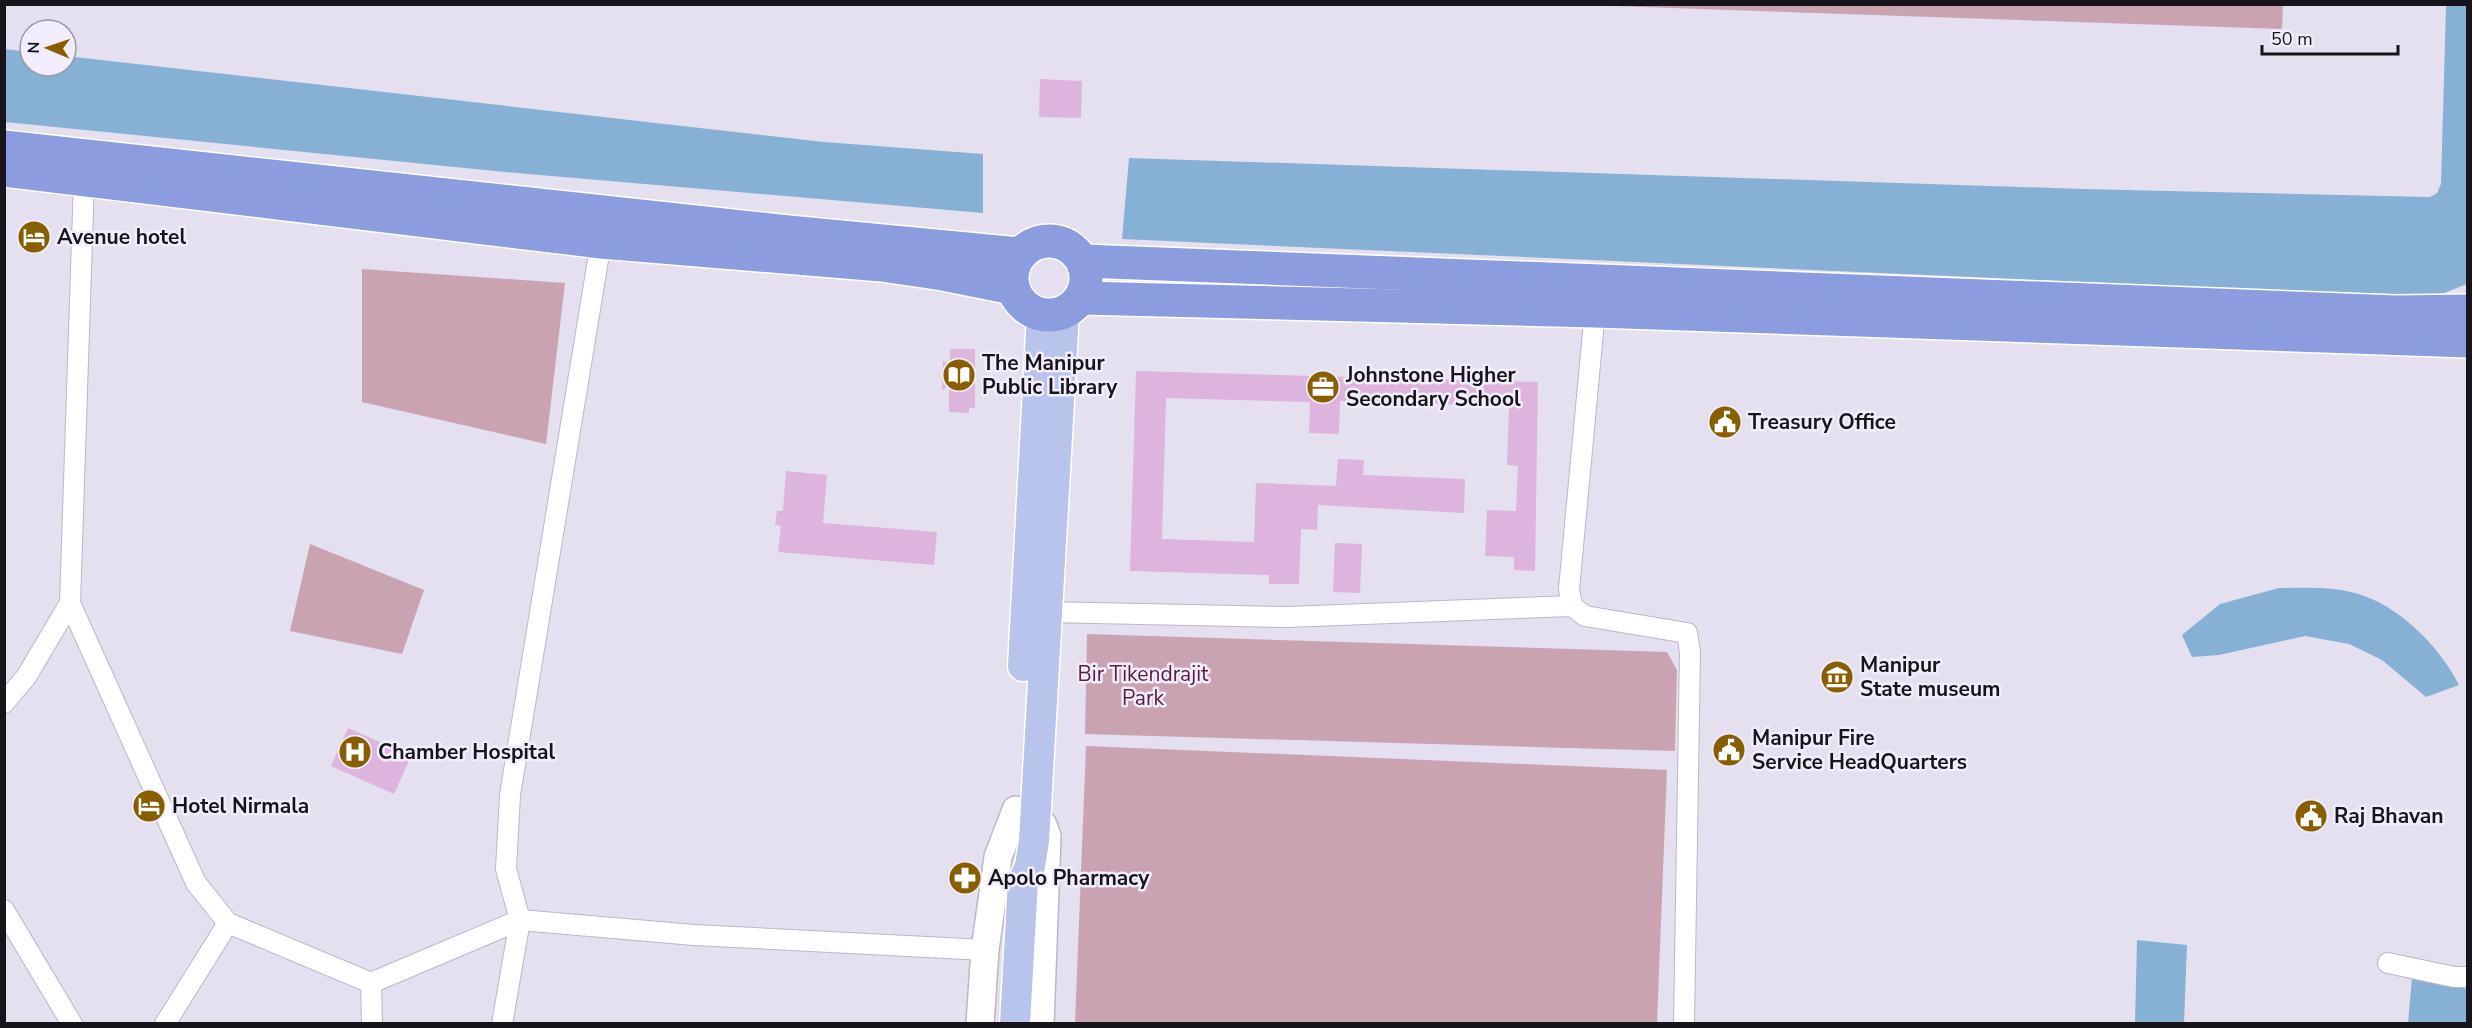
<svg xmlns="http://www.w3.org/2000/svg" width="2472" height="1028" font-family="'Nunito Sans',sans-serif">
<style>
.green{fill:#caa3b1}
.water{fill:#86b1d5}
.building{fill:#ddb4db}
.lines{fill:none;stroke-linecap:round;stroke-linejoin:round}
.street-casing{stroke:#bcb7c6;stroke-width:22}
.secondary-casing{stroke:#bcb7c6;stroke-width:30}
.primary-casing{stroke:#fff;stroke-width:33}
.highway-casing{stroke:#fff;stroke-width:36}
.street{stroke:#fff;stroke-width:20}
.secondary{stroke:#fff;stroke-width:27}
.primary{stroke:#b9c4ec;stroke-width:30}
.highway{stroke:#8b9ddf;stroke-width:33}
.labels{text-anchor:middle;stroke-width:5;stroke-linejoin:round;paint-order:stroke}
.poi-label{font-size:21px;font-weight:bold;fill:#17151b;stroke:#f2edfc;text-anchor:start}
.park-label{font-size:21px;fill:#5c1b39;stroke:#f2edfc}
</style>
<rect width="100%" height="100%" fill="#e4e0ef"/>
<g class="green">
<polygon points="1585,5 2283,5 2282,29"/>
<polygon points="362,269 565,283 546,444 362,402"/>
<polygon points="310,544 424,590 402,654 290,631"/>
<polygon points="1087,634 1667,652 1677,670 1675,751 1085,734"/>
<polygon points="1086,746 1667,770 1657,1023 1075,1023"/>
</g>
<g class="water">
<polygon points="2446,5 2467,5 2467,284 2444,293 2417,297 1122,239 1129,158 2083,189 2430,197 2437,193 2441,184"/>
<polygon points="5,49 30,52 30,66 66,66 66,56 824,142 983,154 983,213 505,172 5,122"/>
<path d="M 2279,588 C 2308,588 2339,586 2367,597 C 2405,612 2441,649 2459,685 L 2426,697 L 2382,660 L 2349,644 L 2305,636 L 2219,655 L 2192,657 L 2182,635 L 2220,604 Z"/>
<polygon points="2137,940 2187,945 2184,1023 2135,1023"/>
<polygon points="2412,977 2467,989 2467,1023 2408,1024"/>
</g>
<g class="building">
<polygon points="1040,79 1082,81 1081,118 1039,117"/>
<polygon points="950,349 975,349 975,408 969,408 969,413 949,412 949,386 942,390 943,361 950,365"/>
<polygon points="1136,371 1538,382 1535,571 1514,570 1514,557 1485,556 1487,510 1516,511 1518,466 1507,465 1509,406 1340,401 1339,434 1309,433 1310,402 1166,398 1162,539 1254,542 1256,483 1336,486 1338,459 1364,460 1363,475 1465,479 1464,513 1318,505 1317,530 1301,529 1299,584 1269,584 1269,575 1130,571"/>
<polygon points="786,471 827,475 823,523 937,532 934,565 778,552 781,526 775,525 777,511 783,511"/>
<polygon points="1335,543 1362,544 1360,593 1333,592"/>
<polygon points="348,728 411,756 394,794 331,766"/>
</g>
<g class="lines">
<defs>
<g id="street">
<polyline points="84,180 70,603 196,883 228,923 371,983 520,920 694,935 985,950"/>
<polyline points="1595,311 1569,589 1572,606 1585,616 1687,633 1690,652 1684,1024"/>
<polyline points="1046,612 1288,617 1572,606"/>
<polyline points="4,703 26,677 70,603"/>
<polyline points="4,910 72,1024"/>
<polyline points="2388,963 2454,977 2468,977"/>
<polyline points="371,983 372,1024"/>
<polyline points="165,1024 228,923"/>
<polyline points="502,1024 520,920 506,869 510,795 601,242"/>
</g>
<g id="secondary">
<polyline points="980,1024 985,950 998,857 1016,810"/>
<polyline points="1040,1024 1047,836 1043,825"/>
</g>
<g id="primary">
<polyline points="1023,666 1042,315"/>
<polyline points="1015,1024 1023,881 1030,866 1034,841 1064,313"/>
</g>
<g id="highway">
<polyline points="4,147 788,232 1021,254"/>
<polyline points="4,170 601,242 882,265 943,274 1013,288"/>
<circle cx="1049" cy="278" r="37"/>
<polyline points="1083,261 2396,312 2468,311"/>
<polyline points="1081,298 1595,311 2468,341"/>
</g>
</defs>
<use href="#street" class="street-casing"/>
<use href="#secondary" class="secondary-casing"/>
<use href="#primary" class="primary-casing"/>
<use href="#highway" class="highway-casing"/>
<use href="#street" class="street"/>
<use href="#secondary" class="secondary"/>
<use href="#primary" class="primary"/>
<use href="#highway" class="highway"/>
</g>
<defs>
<symbol id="hotel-disc" viewBox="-11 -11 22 22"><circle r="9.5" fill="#885e00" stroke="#f2edfc"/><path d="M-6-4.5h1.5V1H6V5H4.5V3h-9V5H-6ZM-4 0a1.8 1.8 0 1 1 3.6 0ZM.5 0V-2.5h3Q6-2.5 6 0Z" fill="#fff"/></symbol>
<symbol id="library-disc" viewBox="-11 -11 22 22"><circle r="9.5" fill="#885e00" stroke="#f2edfc"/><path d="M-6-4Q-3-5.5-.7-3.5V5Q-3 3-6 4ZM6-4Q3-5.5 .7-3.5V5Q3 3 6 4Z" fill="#fff"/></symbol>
<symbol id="office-disc" viewBox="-11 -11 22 22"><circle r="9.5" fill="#885e00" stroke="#f2edfc"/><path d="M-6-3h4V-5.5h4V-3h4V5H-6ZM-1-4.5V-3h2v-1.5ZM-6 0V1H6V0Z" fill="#fff"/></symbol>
<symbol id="civic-disc" viewBox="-11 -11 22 22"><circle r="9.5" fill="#885e00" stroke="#f2edfc"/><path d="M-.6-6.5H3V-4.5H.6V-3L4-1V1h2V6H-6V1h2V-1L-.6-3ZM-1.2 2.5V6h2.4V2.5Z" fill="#fff"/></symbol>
<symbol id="museum-disc" viewBox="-11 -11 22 22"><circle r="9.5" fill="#885e00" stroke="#f2edfc"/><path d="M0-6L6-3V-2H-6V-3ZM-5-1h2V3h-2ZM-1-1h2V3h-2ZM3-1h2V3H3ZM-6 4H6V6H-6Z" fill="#fff"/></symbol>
<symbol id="hospital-disc" viewBox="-11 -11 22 22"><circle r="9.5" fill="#885e00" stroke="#f2edfc"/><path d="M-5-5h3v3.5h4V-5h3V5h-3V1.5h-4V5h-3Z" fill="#fff"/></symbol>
<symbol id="pharmacy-disc" viewBox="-11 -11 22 22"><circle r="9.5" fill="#885e00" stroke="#f2edfc"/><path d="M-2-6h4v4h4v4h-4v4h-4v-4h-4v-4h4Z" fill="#fff"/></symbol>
</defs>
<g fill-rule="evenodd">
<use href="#hotel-disc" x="15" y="218" width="38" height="38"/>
<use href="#library-disc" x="940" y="356" width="38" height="38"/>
<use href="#office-disc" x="1304" y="368" width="38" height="38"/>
<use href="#civic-disc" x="1706" y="403" width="38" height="38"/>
<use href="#museum-disc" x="1818" y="658" width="38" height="38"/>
<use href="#civic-disc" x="1710" y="731" width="38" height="38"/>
<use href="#hospital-disc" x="336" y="733" width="38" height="38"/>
<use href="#hotel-disc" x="130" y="787" width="38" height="38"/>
<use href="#civic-disc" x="2292" y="797" width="38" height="38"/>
<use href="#pharmacy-disc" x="946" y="859" width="38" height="38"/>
</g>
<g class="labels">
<g class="poi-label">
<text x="57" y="244">Avenue hotel</text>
<text x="982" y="370">The Manipur<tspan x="982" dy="24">Public Library</tspan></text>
<text x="1346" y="382">Johnstone Higher<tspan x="1346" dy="24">Secondary School</tspan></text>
<text x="1748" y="429">Treasury Office</text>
<text x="1860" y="672">Manipur<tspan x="1860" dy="24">State museum</tspan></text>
<text x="1752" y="745">Manipur Fire<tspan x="1752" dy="24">Service HeadQuarters</tspan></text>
<text x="378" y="759">Chamber Hospital</text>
<text x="172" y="813">Hotel Nirmala</text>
<text x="2334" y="823">Raj Bhavan</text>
<text x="988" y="885">Apolo Pharmacy</text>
</g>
<g class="park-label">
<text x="1143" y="681">Bir Tikendrajit<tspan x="1143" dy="24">Park</tspan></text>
</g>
</g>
<rect width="2472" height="1028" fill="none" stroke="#17151b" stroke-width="12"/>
<g transform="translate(48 48) rotate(272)"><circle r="28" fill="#f2edfc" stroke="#9a97a2" stroke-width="1.5"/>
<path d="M0-4.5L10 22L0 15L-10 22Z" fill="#885e00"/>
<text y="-9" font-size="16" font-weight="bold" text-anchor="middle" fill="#17151b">N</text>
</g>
<path d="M2262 45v9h136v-9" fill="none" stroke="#17151b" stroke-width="3"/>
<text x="2271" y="45" font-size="18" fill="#17151b" stroke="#f2edfc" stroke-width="4.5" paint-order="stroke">50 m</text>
</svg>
